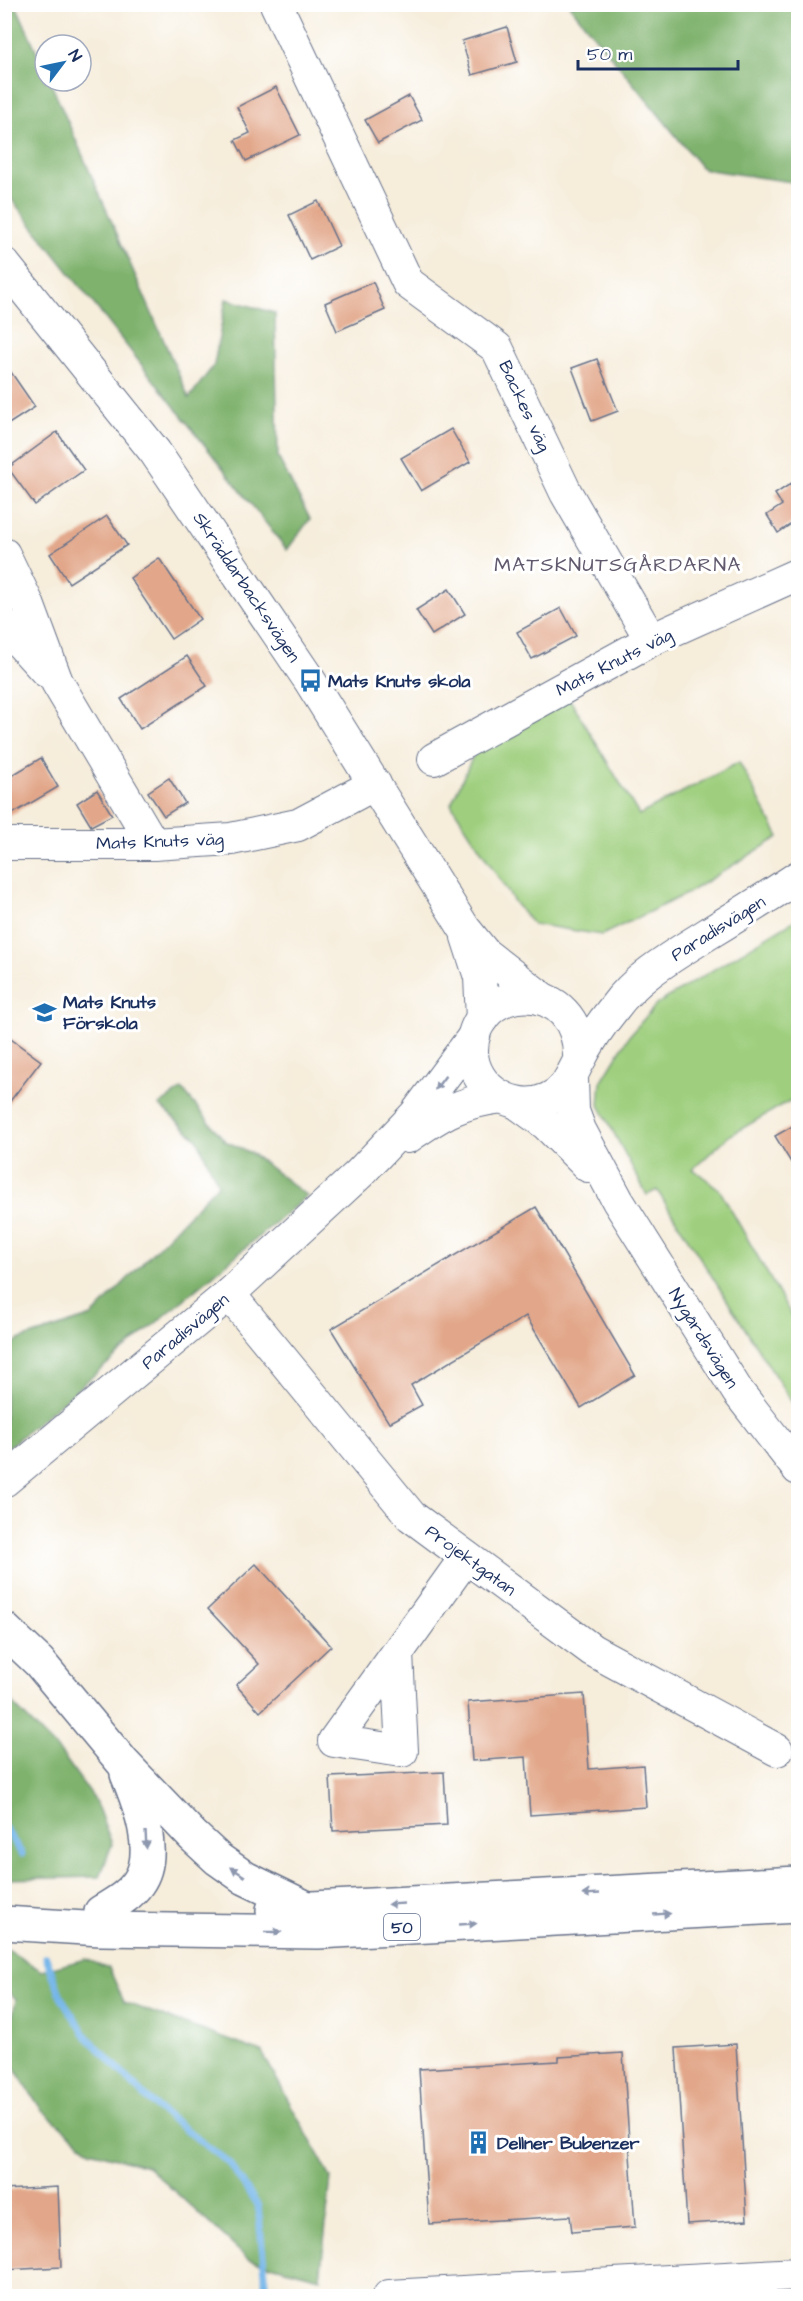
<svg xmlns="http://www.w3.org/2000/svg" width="803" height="2301" font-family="'Architects Daughter',sans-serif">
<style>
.green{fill:#9fcf7e;stroke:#5d7f6e;stroke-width:1.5}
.forest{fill:#7fb26d;stroke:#4d7066;stroke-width:1.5}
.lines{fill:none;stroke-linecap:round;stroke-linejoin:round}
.stream{stroke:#74b6e9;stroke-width:7}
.building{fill:#e2a78a}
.minor-casing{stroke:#68728a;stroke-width:34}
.highway-casing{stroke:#68728a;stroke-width:36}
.minor{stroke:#fff;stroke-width:32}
.highway{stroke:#fff;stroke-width:33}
.oneway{fill:#8d97ae}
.labels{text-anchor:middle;stroke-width:6;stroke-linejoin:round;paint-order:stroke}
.shield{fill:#fff;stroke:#5f6d8e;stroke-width:1.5}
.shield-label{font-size:16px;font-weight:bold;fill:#1b2f5e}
.street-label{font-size:18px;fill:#1b2f5e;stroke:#fff}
.poi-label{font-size:18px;font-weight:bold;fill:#1b2f5e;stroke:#fff;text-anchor:start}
.neighbourhood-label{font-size:20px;letter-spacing:1.5px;fill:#61596d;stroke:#fff}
</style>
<rect width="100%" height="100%" fill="#fff"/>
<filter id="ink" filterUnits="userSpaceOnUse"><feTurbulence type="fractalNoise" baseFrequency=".0167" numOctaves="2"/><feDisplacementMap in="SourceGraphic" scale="12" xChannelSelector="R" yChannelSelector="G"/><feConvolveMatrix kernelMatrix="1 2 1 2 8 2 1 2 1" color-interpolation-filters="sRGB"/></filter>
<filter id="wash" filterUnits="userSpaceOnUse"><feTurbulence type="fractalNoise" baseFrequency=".008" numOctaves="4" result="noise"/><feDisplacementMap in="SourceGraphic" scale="24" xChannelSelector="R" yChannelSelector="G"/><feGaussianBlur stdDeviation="1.35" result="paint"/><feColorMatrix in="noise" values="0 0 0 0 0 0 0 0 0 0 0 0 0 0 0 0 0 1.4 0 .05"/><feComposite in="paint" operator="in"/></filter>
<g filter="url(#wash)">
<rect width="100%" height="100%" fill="#f6eddb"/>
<g class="green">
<polygon points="569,698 639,815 739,762 779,837 686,894 602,935 533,924 515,903 451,804 474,754"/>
<polygon points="798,918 798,1096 729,1136 693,1169 719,1189 798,1327 798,1412 657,1190 647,1195 599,1105 601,1082 629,1036 657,1004"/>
</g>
<g class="forest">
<polygon points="5,4 16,5 45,70 45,81 50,81 189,398 214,365 226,299 275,313 278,457 310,519 287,550 5,191"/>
<polygon points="569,5 798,5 798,183 703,169"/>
<polygon points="182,1089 225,1141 251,1153 307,1196 5,1450 5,1351 18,1340 92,1316 218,1184 197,1139 159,1105"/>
<polygon points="5,1696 62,1754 95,1800 112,1844 100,1877 5,1879"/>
<polygon points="4,1948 42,1971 85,1959 109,1968 124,2002 262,2052 331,2178 320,2278 248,2259 147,2166 90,2151 41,2109 5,2054 16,1999 5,1989"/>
</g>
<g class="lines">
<g class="stream">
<polyline points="4,1827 22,1854"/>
<polyline points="46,1957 62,1999 87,2037 157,2108 228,2162 258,2206 265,2275 265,2296"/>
</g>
</g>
<g id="blocks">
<g class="building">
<polygon points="507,27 517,62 472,75 462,41"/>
<polygon points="276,87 300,135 246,161 235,140 250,133 237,107"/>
<polygon points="409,96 422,120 378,143 365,120"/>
<polygon points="318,201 339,246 310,260 289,215"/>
<polygon points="373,282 385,310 337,331 325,303"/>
<polygon points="597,359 618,411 592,421 572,368"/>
<polygon points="4,362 35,407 4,427"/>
<polygon points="451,429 470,462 421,491 401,458"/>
<polygon points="57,432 84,470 35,505 8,468"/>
<polygon points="798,479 798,529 794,522 778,533 767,515 782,505 775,494"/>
<polygon points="107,516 127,545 69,583 50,554"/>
<polygon points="159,558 200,619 171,639 130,578"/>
<polygon points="449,589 465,614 432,635 416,610"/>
<polygon points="561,608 576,636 532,659 517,632"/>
<polygon points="187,656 207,686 140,729 121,699"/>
<polygon points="41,758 58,787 4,819 4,780"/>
<polygon points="169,778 185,803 164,816 148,792"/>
<polygon points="97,790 112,815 91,826 77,803"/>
<polygon points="4,1034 41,1061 4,1109"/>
<polygon points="798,1123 798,1174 775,1136"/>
<polygon points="536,1207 635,1375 581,1408 526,1316 411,1385 422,1405 389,1423 331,1329"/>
<polygon points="256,1564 331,1646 260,1712 236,1685 259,1664 208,1609"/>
<polygon points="584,1694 589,1769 643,1765 646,1807 530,1815 526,1757 472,1761 468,1702"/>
<polygon points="444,1772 447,1825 333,1831 330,1777"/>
<polygon points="736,2044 747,2220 687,2224 676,2048"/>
<polygon points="623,2053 635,2227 572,2232 570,2216 429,2224 419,2069 559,2061 559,2057"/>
<polygon points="58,2187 61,2267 4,2270 4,2190"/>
</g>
</g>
</g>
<g filter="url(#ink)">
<use href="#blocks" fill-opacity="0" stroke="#68728a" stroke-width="1.5"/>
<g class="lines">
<defs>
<g id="minor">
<polyline points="276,4 408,283 497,348 566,493 651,640"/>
<polyline points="4,264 155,452 310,681 464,928 485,954 543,999"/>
<polyline points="4,554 28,604 57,682 153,844"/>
<polyline points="4,625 46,671"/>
<polyline points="434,759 651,640 798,574"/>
<polyline points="4,844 153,844 231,839 298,825 375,784"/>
<polyline points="467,937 480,977 482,1019"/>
<path d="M 579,1061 C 583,974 471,979 472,1052 C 473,1089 516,1114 548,1099 C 567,1090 570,1077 579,1061 C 588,1043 601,1024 614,1008 C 637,976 673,956 706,935 C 737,916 768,897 798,877"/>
<polyline points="572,1078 573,1111 580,1130 618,1201 738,1392 798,1469"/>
<polyline points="517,1103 546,1124 588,1166"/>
<path d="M 408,1137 C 441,1114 460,1102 501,1097"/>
<polyline points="229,1294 411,1516 592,1650 777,1750"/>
<polyline points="4,1481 229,1294 359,1174 415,1115 474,1036"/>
<polyline points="397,1654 402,1751 334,1741 466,1557"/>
<polyline points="389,2296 798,2274"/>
</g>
<g id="highway">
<polyline points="4,1629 39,1662 124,1764 193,1836 218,1859 245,1878 307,1908"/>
<polyline points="273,1910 798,1883"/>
<path d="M 101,1912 C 114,1904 129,1896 138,1883 C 159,1854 139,1803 127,1774"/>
<polyline points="4,1923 101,1929 318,1932 798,1906"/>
</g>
</defs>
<use href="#minor" class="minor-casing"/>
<use href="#highway" class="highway-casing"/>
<use href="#minor" class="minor"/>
<use href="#highway" class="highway"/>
</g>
<defs><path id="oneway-solid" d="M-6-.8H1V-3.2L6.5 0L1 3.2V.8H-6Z" transform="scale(1.5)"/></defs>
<g class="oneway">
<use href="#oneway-solid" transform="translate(440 1083) rotate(127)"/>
<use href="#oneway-solid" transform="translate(146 1840) rotate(87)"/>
<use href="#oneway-solid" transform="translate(238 1872) rotate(-146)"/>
<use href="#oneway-solid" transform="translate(591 1894) rotate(177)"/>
<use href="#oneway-solid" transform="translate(396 1904) rotate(177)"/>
<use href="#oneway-solid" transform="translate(662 1914) rotate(-3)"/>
<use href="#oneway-solid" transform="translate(468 1924) rotate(-3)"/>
<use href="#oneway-solid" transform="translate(273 1932)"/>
</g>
</g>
<defs>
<symbol id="bus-bare" viewBox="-9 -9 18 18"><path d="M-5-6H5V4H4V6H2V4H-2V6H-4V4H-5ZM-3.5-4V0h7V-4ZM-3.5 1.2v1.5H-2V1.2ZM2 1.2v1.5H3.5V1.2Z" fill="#1f6fb2" stroke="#fff" stroke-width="2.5" paint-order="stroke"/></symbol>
<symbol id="school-bare" viewBox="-9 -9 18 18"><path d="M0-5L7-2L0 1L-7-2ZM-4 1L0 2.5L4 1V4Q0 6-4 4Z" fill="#1f6fb2" stroke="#fff" stroke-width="2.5" paint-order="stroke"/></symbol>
<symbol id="building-bare" viewBox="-9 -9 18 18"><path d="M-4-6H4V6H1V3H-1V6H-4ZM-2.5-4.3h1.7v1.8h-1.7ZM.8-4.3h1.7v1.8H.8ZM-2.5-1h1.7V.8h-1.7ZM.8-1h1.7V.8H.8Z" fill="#1f6fb2" stroke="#fff" stroke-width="2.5" paint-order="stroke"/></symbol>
</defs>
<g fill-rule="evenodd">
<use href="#bus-bare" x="294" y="664" width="33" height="33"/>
<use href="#school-bare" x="28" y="996" width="33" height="33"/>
<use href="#building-bare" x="462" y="2126" width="33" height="33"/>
</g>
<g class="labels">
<rect class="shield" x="384" y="1914" width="36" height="26" rx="4.5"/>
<g class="shield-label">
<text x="402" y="1933">50</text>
</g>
<g class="street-label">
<text transform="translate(525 406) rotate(65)" y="6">Backes väg</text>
<text transform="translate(247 587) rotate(56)" y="6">Skräddarbacksvägen</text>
<text transform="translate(614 662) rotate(-27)" y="6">Mats Knuts väg</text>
<text transform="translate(160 841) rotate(-2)" y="6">Mats Knuts väg</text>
<text transform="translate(718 928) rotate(-32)" y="6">Paradisvägen</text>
<text transform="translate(185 1331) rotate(-40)" y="6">Paradisvägen</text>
<text transform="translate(704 1338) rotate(58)" y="6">Nygårdsvägen</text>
<text transform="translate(471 1560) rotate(36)" y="6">Projektgatan</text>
</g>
<g class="poi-label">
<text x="328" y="687">Mats Knuts skola</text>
<text x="63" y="1008">Mats Knuts<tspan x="63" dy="21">Förskola</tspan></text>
<text x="497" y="2149">Dellner Bubenzer</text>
</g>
<g class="neighbourhood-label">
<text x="618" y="571">MATSKNUTSGÅRDARNA</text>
</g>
</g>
<rect width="803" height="2301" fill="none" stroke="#fff" stroke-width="24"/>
<g transform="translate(63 63) rotate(58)"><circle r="28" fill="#ffffff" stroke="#a4acbf" stroke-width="1.5"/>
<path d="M0-4.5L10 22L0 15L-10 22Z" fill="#1f6fb2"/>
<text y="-9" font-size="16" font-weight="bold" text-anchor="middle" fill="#1b2f5e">N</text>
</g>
<path d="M578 60v9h160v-9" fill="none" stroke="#1b2f5e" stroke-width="3"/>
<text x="587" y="60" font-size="18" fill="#1b2f5e" stroke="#ffffff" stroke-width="4.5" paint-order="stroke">50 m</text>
</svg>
